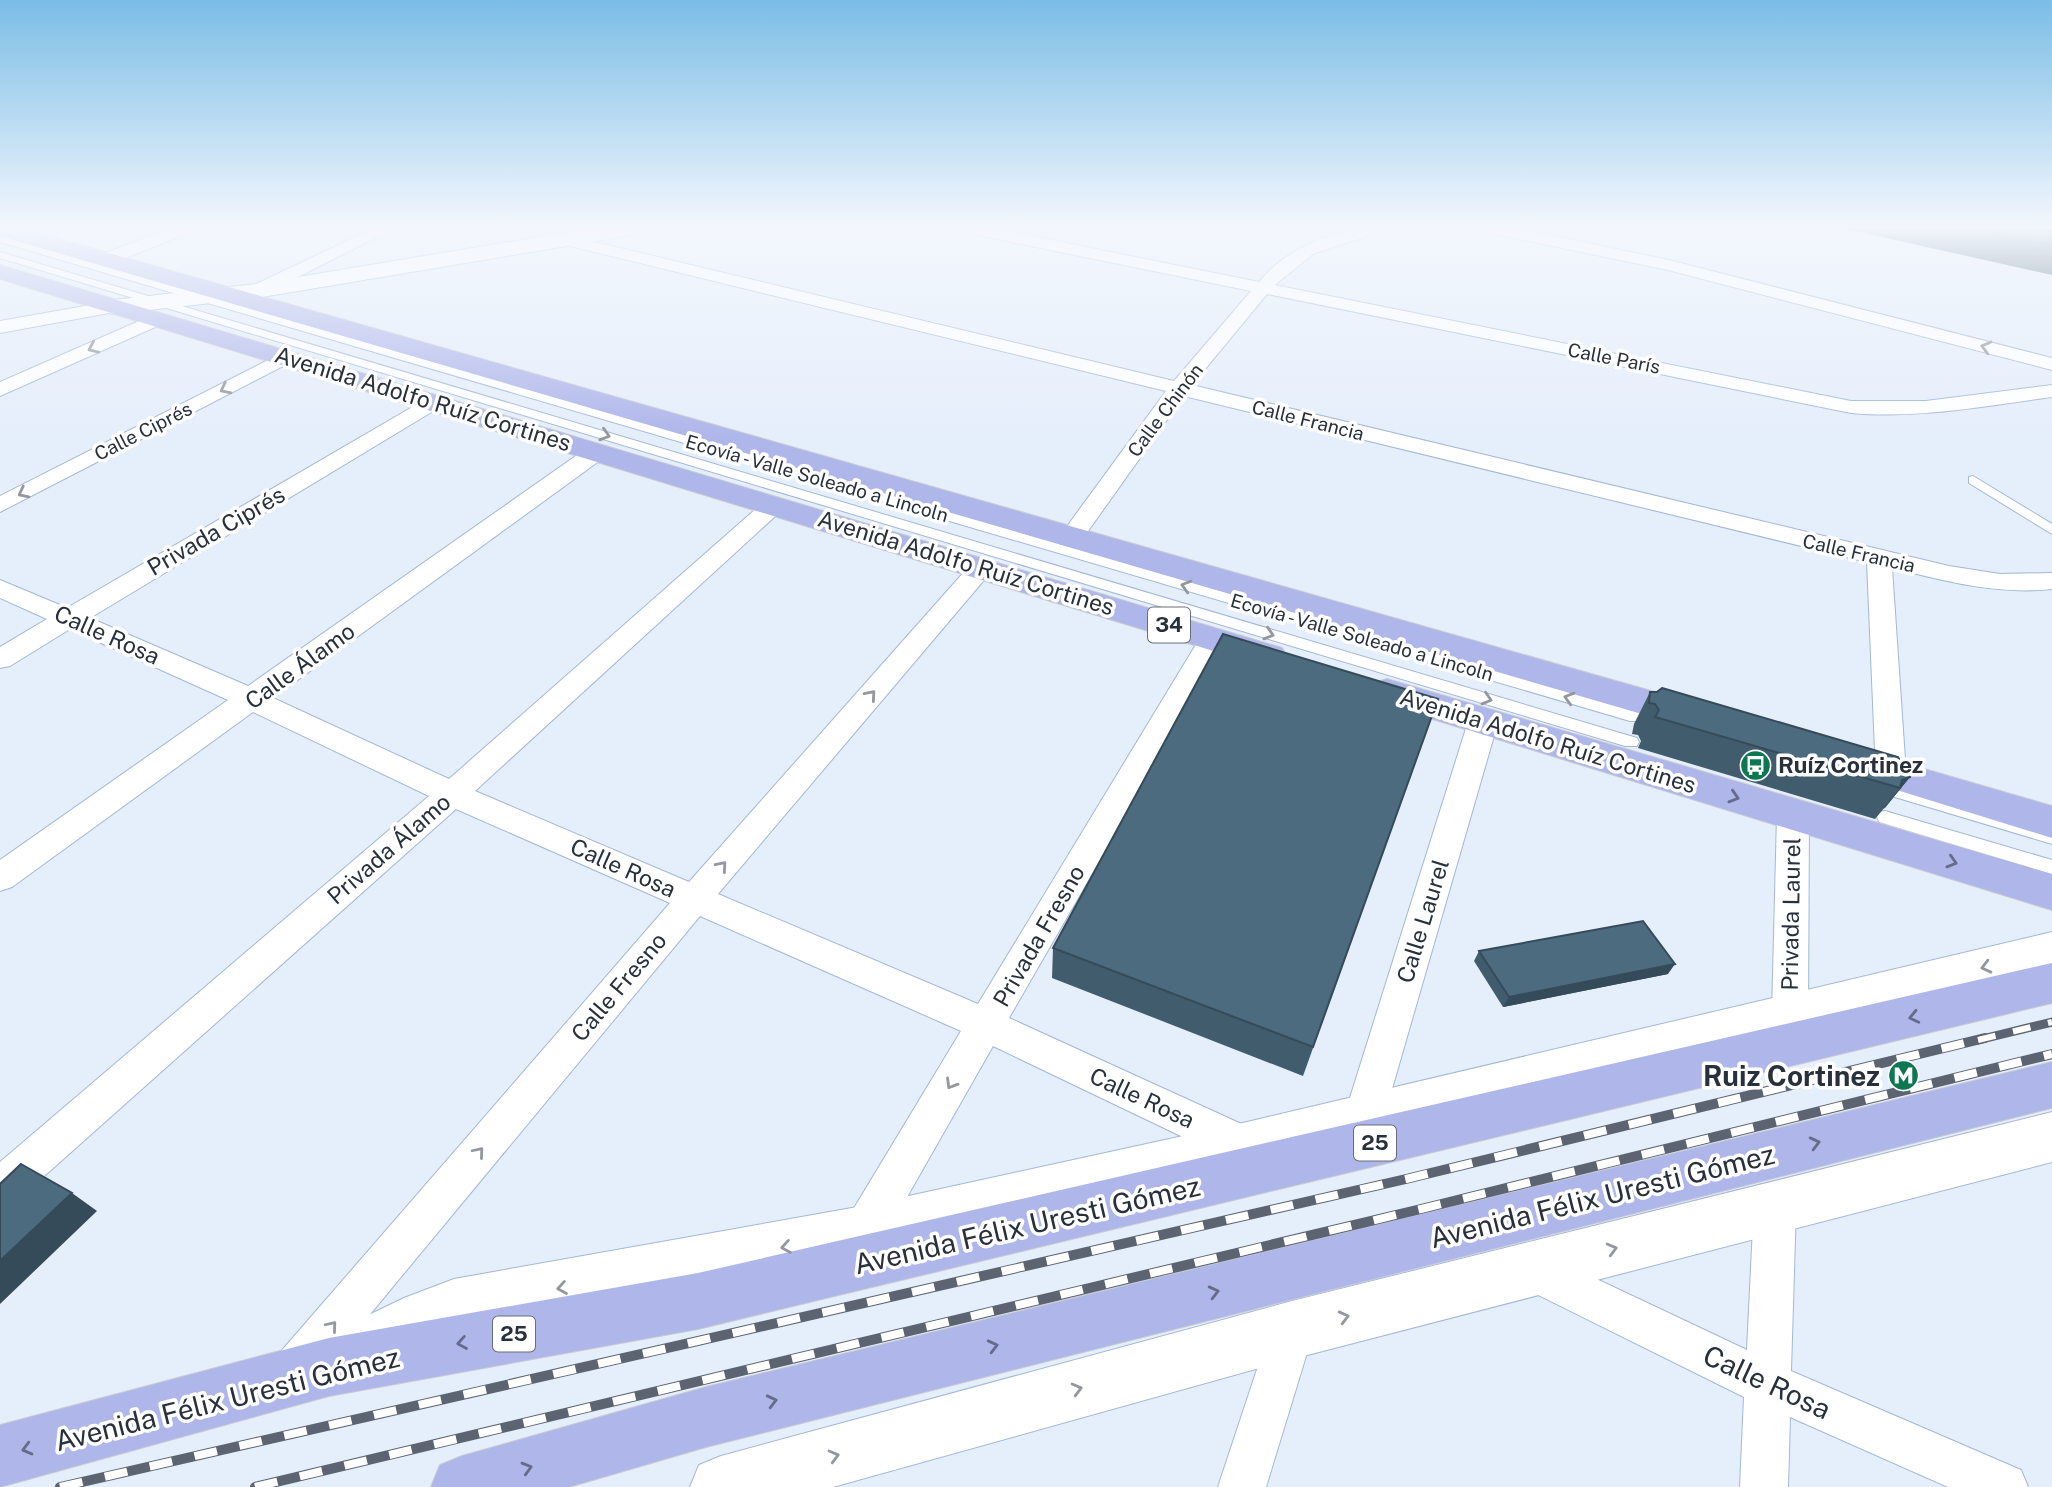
<svg xmlns="http://www.w3.org/2000/svg" width="2052" height="1487" font-family="'Public Sans',sans-serif">
<style>
.lines{fill:none;stroke-linecap:round;stroke-linejoin:round}
.service-casing{stroke:#a3b8d6;stroke-width:2}
.minor-casing{stroke:#a3b8d6;stroke-width:2}
.tertiary-casing{stroke:#a3b8d6;stroke-width:2}
.primary-casing{stroke:#cbcdd0;stroke-width:2}
.service{fill:#fff;fill-rule:evenodd}
.minor{fill:#fff;fill-rule:evenodd}
.tertiary{fill:#fff;fill-rule:evenodd}
.primary{fill:#afb6ea;fill-rule:evenodd}
.rail-far1-casing{stroke:#5c6471;stroke-width:9}
.rail-casing{stroke:#5c6471;stroke-width:10}
.rail-far1{stroke:#fff;stroke-width:6;stroke-dasharray:18;stroke-linecap:butt}
.rail{stroke:#fff;stroke-width:8;stroke-dasharray:23;stroke-linecap:butt}
.wall{fill:#415c6d}
.shaded-wall{fill:#354b59}
.building{fill:#4c6b7f;stroke:#354b59;stroke-width:2}
.oneway{stroke:#94989e}
.oneway2{stroke:#656c8a}
.labels{text-anchor:middle;stroke-width:7;stroke-linejoin:round;paint-order:stroke}
.far-street-label{font-size:19px;fill:#28303c;stroke:#fff}
.shield{fill:#fff;stroke:#686e76;stroke-width:2}
.shield-label{font-size:21px;font-weight:bold;fill:#28303c}
.street-label{font-size:23px;fill:#28303c;stroke:#fff}
.poi-label{font-size:23px;font-weight:bold;fill:#28303c;stroke:#fff;text-anchor:start}
.near-poi-label{font-size:28px;font-weight:bold;fill:#28303c;stroke:#fff;text-anchor:end}
.near-street-label{font-size:28px;fill:#28303c;stroke:#fff}
</style>
<rect width="100%" height="100%" fill="#e5eefb"/>
<g class="lines">
<defs>
<g id="service">
<polygon points="0,236 1640,713 1643,717 1640,721 1630,721 0,242"/>
<polygon points="0,252 1637,738 1639,742 1637,746 1625,746 0,258"/>
<polygon points="1973,476 2052,524 2052,534 1969,483 1969,477"/>
<polygon points="1884,782 2052,830 2052,844 1878,792 1876,788 1878,784"/>
<polygon points="1885,811 2052,860 2052,874 1879,822 1877,817 1879,812"/>
</g>
<g id="minor">
<polygon points="167,229 190,229 188,233 108,265 96,265 93,261 96,257"/>
<polygon points="372,229 393,229 262,295 256,297 247,291 250,287"/>
<path d="M 964,229 L 997,229 L 1259,282 C 1288,247 1333,229 1378,229 L 1376,233 L 1313,254 L 1275,285 L 1851,401 L 1926,401 L 2052,385 L 2052,397 C 1985,406 1919,419 1851,413 L 1267,294 L 1192,385 L 1949,566 L 2000,574 L 2052,573 L 2052,589 C 1997,595 1945,581 1892,568 L 1906,774 L 1902,782 L 1891,785 L 1880,782 L 1876,774 L 1867,562 L 1184,396 L 1081,541 L 1072,543 L 1063,541 L 1060,536 L 1166,391 L 566,245 L 557,240 L 566,235 L 1174,381 L 1251,291 L 972,234 Z"/>
<polygon points="1487,229 1520,229 1669,260 2052,358 2052,370 1668,270 1495,234"/>
<polygon points="113,301 120,303 122,307 120,311 0,333 0,321"/>
<polygon points="155,314 165,320 162,324 0,396 0,382"/>
<polygon points="286,351 293,353 296,357 293,361 0,512 0,496"/>
<polygon points="433,397 440,399 444,403 440,407 90,618 248,686 590,446 606,446 609,451 606,456 273,698 449,779 766,500 782,500 786,505 782,510 475,791 689,882 972,563 981,560 990,563 994,568 990,573 718,894 978,1004 1203,633 1213,630 1223,633 1227,639 1009,1018 1259,1132 1265,1146 1259,1160 1245,1165 1231,1160 993,1046 878,1248 863,1254 848,1248 842,1233 848,1218 961,1031 700,916 309,1388 293,1395 277,1388 270,1372 277,1356 670,903 456,809 14,1203 0,1209 0,1162 429,796 253,712 12,887 0,891 0,860 228,700 70,629 10,666 0,668 0,647 47,619 0,598 0,580 67,608 426,399"/>
<polygon points="1483,712 1493,715 1498,722 1383,1120 1377,1133 1363,1139 1349,1133 1343,1120 1468,722 1473,715"/>
<polygon points="1793,803 1804,806 1809,815 1808,1014 1803,1025 1790,1030 1777,1025 1772,1014 1777,815 1782,806"/>
<polygon points="1775,1185 1790,1191 1796,1206 1791,1371 2021,1470 2028,1487 1948,1487 1790,1417 1788,1487 1740,1487 1744,1397 1518,1285 1512,1270 1518,1255 1533,1249 1747,1350 1754,1206 1760,1191"/>
<polygon points="1292,1308 1308,1314 1314,1330 1266,1487 1218,1487 1270,1330 1276,1314"/>
</g>
<g id="tertiary">
<polygon points="587,229 637,229 634,234 626,236 256,298 113,314 104,312 101,307 104,302 113,300 256,284"/>
<polygon points="2052,932 2052,970 1247,1172 863,1260 454,1335 367,1376 346,1368 338,1347 346,1326 404,1298 454,1279 863,1206 1247,1122"/>
<polygon points="2052,1112 2052,1162 1292,1359 833,1487 690,1487 699,1465 721,1456 1292,1301"/>
</g>
<g id="primary">
<polygon points="0,229 24,229 1697,704 1710,708 1716,717 1710,726 1697,730 0,236"/>
<polygon points="0,265 1282,648 1287,656 1282,664 1269,668 1256,664 0,279"/>
<polygon points="1387,679 2052,874 2052,910 1374,701 1369,692 1374,683"/>
<polygon points="1859,750 2052,806 2052,838 1845,774 1839,764 1845,754"/>
<polygon points="2052,963 2052,1003 698,1329 329,1396 0,1487 0,1425 329,1338 698,1273"/>
<polygon points="2052,1062 2052,1108 706,1447 569,1487 431,1487 440,1465 462,1456 706,1387"/>
</g>
</defs>
<use href="#service" class="service-casing"/>
<use href="#minor" class="minor-casing"/>
<use href="#tertiary" class="tertiary-casing"/>
<use href="#primary" class="primary-casing"/>
<use href="#service" class="service"/>
<use href="#minor" class="minor"/>
<use href="#tertiary" class="tertiary"/>
<use href="#primary" class="primary"/>
<defs>
<polyline id="rail-far1" points="1978,1040 2052,1022"/>
<g id="rail">
<polyline points="60,1487 1406,1179 1985,1038"/>
<polyline points="255,1487 1421,1209 2052,1054"/>
</g>
</defs>
<use href="#rail-far1" class="rail-far1-casing"/>
<use href="#rail" class="rail-casing"/>
<use href="#rail-far1" class="rail-far1"/>
<use href="#rail" class="rail"/>
</g>
<g class="wall">
<polygon points="1846,229 2052,229 2052,275"/>
<polygon points="1650,692 1901,762 1910,777 1875,819 1638,748 1641,741 1638,735 1632,734 1634,724"/>
<polygon points="1438,699 1303,1076 1052,978 1053,948"/>
<polygon points="1479,951 1668,974 1503,1007 1474,961"/>
</g>
<g class="shaded-wall">
<polygon points="1910,777 1885,808 1883,809 1900,788 1902,780"/>
<polygon points="1675,964 1668,974 1503,1007 1509,997"/>
<polygon points="72,1193 97,1211 0,1304 0,1261"/>
</g>
<g class="building">
<polygon points="1978,229 2052,229 2052,245"/>
<polygon points="1223,634 1438,699 1313,1047 1053,948"/>
<polygon points="1662,688 1898,757 1901,762 1910,766 1910,777 1902,780 1900,788 1655,717 1659,710 1655,704 1649,703 1650,692 1657,692"/>
<polygon points="1643,921 1675,964 1509,997 1479,951"/>
<polygon points="21,1164 72,1193 0,1261 0,1184"/>
</g>
<defs><path id="oneway-chevron" d="M-2-3.5L2.5 0L-2 3.5" fill="none" stroke-width="1.6" stroke-linecap="round" stroke-linejoin="round" transform="scale(1.75)"/></defs>
<g class="oneway">
<use href="#oneway-chevron" transform="translate(1986 347) rotate(-165)"/>
<use href="#oneway-chevron" transform="translate(93 348) rotate(156)"/>
<use href="#oneway-chevron" transform="translate(225 389) rotate(153)"/>
<use href="#oneway-chevron" transform="translate(605 435) rotate(17)"/>
<use href="#oneway-chevron" transform="translate(23 493) rotate(153)"/>
<use href="#oneway-chevron" transform="translate(1186 586) rotate(-164)"/>
<use href="#oneway-chevron" transform="translate(1269 634) rotate(17)"/>
<use href="#oneway-chevron" transform="translate(871 695) rotate(-49)"/>
<use href="#oneway-chevron" transform="translate(1569 698) rotate(-164)"/>
<use href="#oneway-chevron" transform="translate(1487 699) rotate(17)"/>
<use href="#oneway-chevron" transform="translate(722 866) rotate(-49)"/>
<use href="#oneway-chevron" transform="translate(1986 967) rotate(166)"/>
<use href="#oneway-chevron" transform="translate(951 1084) rotate(121)"/>
<use href="#oneway-chevron" transform="translate(479 1152) rotate(-50)"/>
<use href="#oneway-chevron" transform="translate(786 1247) rotate(170)"/>
<use href="#oneway-chevron" transform="translate(1612 1249) rotate(-15)"/>
<use href="#oneway-chevron" transform="translate(562 1288) rotate(170)"/>
<use href="#oneway-chevron" transform="translate(1344 1317) rotate(-14)"/>
<use href="#oneway-chevron" transform="translate(332 1326) rotate(-50)"/>
<use href="#oneway-chevron" transform="translate(1077 1389) rotate(-15)"/>
<use href="#oneway-chevron" transform="translate(834 1456) rotate(-15)"/>
</g>
<g class="oneway2">
<use href="#oneway-chevron" transform="translate(1734 797) rotate(17)"/>
<use href="#oneway-chevron" transform="translate(1952 862) rotate(17)"/>
<use href="#oneway-chevron" transform="translate(1914 1017) rotate(167)"/>
<use href="#oneway-chevron" transform="translate(1815 1143) rotate(-14)"/>
<use href="#oneway-chevron" transform="translate(1214 1292) rotate(-14)"/>
<use href="#oneway-chevron" transform="translate(462 1343) rotate(170)"/>
<use href="#oneway-chevron" transform="translate(993 1346) rotate(-14)"/>
<use href="#oneway-chevron" transform="translate(772 1401) rotate(-14)"/>
<use href="#oneway-chevron" transform="translate(27 1449) rotate(165)"/>
<use href="#oneway-chevron" transform="translate(527 1468) rotate(-16)"/>
</g>
<linearGradient id="sky" x2="0" y2="1"><stop stop-color="#7bbde6"/><stop offset="0.52" stop-color="#f3f7fd"/><stop offset="1" stop-color="#f3f7fd" stop-opacity="0"/></linearGradient>
<rect width="2052" height="437" fill="url(#sky)"/>
<defs>
<symbol id="bus-disc" viewBox="-11 -11 22 22"><circle r="9.5" fill="#0c7751" stroke="#fff"/><path d="M-5-6H5V4H4V6H2V4H-2V6H-4V4H-5ZM-3.5-4V0h7V-4ZM-3.5 1.2v1.5H-2V1.2ZM2 1.2v1.5H3.5V1.2Z" fill="#fff"/></symbol>
<symbol id="metro-disc" viewBox="-11 -11 22 22"><circle r="9.5" fill="#0c7751" stroke="#fff"/><path d="M-5.5 5V-5H-3L0 0L3-5H5.5V5H3V-.5L0 4L-3-.5V5Z" fill="#fff"/></symbol>
</defs>
<g fill-rule="evenodd">
<use href="#bus-disc" x="1738" y="748" width="35" height="35"/>
<use href="#metro-disc" x="1886" y="1058" width="35" height="35"/>
</g>
<g class="labels">
<g class="far-street-label">
<text transform="translate(1614 358) rotate(11)" y="7">Calle París</text>
<text transform="translate(1165 410) rotate(-53)" y="7">Calle Chinón</text>
<text transform="translate(1308 420) rotate(14)" y="7">Calle Francia</text>
<text transform="translate(143 431) rotate(-27)" y="7">Calle Ciprés</text>
<text transform="translate(817 478) rotate(16)" y="7">Ecovía - Valle Soleado a Lincoln</text>
<text transform="translate(1859 553) rotate(13)" y="7">Calle Francia</text>
<text transform="translate(1362 637) rotate(16)" y="7">Ecovía - Valle Soleado a Lincoln</text>
</g>
<g class="shield">
<rect x="1148" y="607.5" width="42" height="35" rx="5"/>
<rect x="1354" y="1125.5" width="42" height="35" rx="5"/>
<rect x="493" y="1316.5" width="42" height="35" rx="5"/>
</g>
<g class="shield-label">
<text x="1169" y="632">34</text>
<text x="1375" y="1150">25</text>
<text x="514" y="1341">25</text>
</g>
<g class="street-label">
<text transform="translate(423 399) rotate(17)" y="8">Avenida Adolfo Ruíz Cortines</text>
<text transform="translate(216 531) rotate(-30)" y="8">Privada Ciprés</text>
<text transform="translate(966 563) rotate(17)" y="8">Avenida Adolfo Ruíz Cortines</text>
<text transform="translate(107 635) rotate(24)" y="8">Calle Rosa</text>
<text transform="translate(300 666) rotate(-36)" y="8">Calle Álamo</text>
<text transform="translate(1548 741) rotate(17)" y="8">Avenida Adolfo Ruíz Cortines</text>
<text transform="translate(389 849) rotate(-41)" y="8">Privada Álamo</text>
<text transform="translate(623 868) rotate(24)" y="8">Calle Rosa</text>
<text transform="translate(1791 914) rotate(-89)" y="8">Privada Laurel</text>
<text transform="translate(1423 921) rotate(-73)" y="8">Calle Laurel</text>
<text transform="translate(1039 936) rotate(-60)" y="8">Privada Fresno</text>
<text transform="translate(619 987) rotate(-50)" y="8">Calle Fresno</text>
<text transform="translate(1142 1098) rotate(25)" y="8">Calle Rosa</text>
</g>
<g class="poi-label">
<text x="1778" y="773">Ruíz Cortinez</text>
</g>
<g class="near-poi-label">
<text x="1880" y="1086">Ruiz Cortinez</text>
</g>
<g class="near-street-label">
<text transform="translate(1602 1196) rotate(-14)" y="10">Avenida Félix Uresti Gómez</text>
<text transform="translate(1027 1225) rotate(-13)" y="10">Avenida Félix Uresti Gómez</text>
<text transform="translate(1767 1382) rotate(25)" y="10">Calle Rosa</text>
<text transform="translate(227 1399) rotate(-14)" y="10">Avenida Félix Uresti Gómez</text>
</g>
</g>
</svg>
